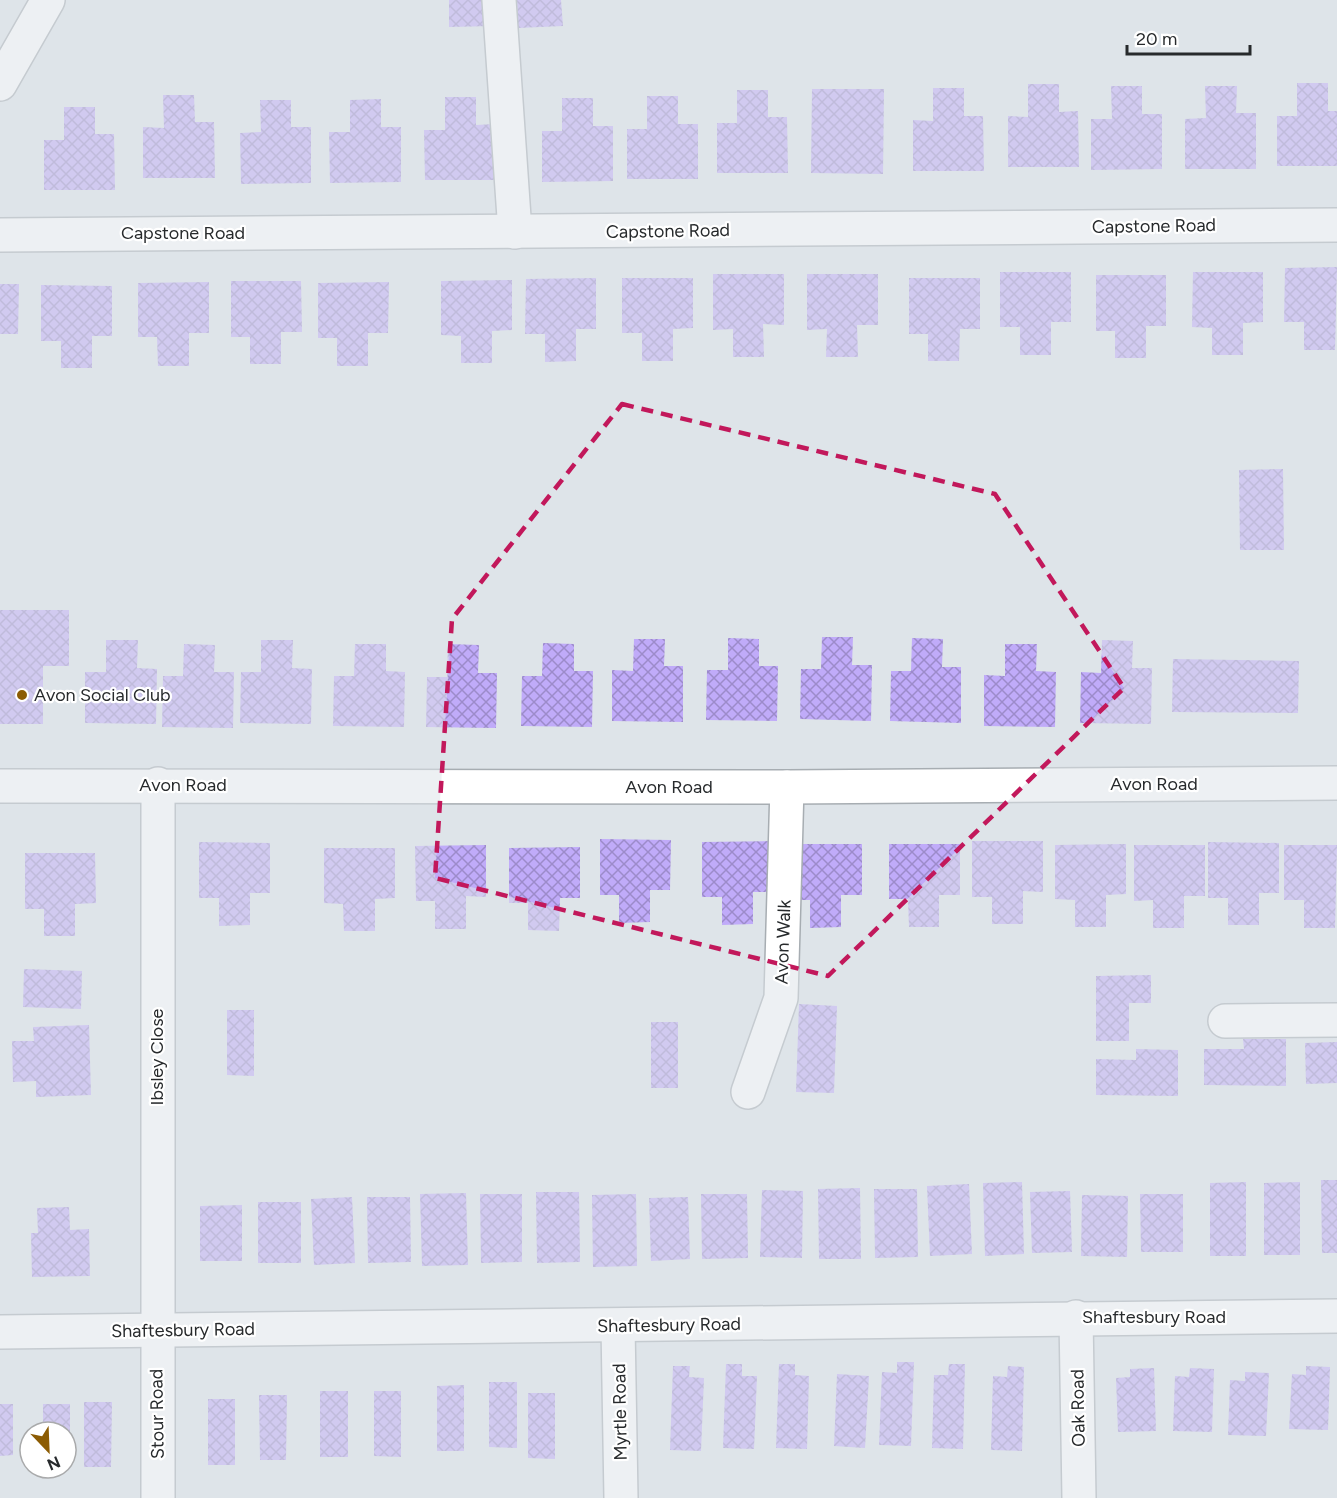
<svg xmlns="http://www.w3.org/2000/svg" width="1337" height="1498" font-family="Figtree,sans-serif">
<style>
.building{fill:url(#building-cross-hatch)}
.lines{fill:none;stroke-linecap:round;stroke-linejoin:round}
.minor-casing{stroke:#a7adb2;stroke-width:36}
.minor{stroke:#fff;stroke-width:33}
.marked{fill:none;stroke:#c2185b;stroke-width:4.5;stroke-dasharray:12 8;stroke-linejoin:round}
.poi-dot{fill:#8c5c03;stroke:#fff;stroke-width:2}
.labels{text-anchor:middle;stroke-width:4.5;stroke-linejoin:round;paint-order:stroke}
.street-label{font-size:18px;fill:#272a2c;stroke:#fff}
.poi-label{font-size:18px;fill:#272a2c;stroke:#fff;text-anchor:start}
</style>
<defs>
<pattern id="building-cross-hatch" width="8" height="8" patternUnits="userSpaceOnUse" patternTransform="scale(1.5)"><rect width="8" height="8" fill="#c0abf9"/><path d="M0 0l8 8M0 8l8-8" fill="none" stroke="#9c8bca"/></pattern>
</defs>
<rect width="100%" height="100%" fill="#dee4e9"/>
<g class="building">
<polygon points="449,0 493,0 493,26 449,27"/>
<polygon points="517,0 561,0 563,26 518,28"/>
<polygon points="1297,83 1328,83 1328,111 1337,111 1337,166 1277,166 1277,116 1297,116"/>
<polygon points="1028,84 1059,84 1059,112 1078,111 1079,167 1008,167 1008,116 1028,117"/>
<polygon points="1111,86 1142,86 1142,114 1162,114 1162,169 1091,170 1091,119 1112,119"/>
<polygon points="1205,86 1237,86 1236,113 1256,113 1256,169 1185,169 1185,119 1206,118"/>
<polygon points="933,88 964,88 964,116 983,116 984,171 913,171 913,120 933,121"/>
<polygon points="812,89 884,89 883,174 811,173"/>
<polygon points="737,90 768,90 768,117 787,117 788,173 717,173 717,123 737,123"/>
<polygon points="163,95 194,95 195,122 214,122 215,178 143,178 143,127 164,128"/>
<polygon points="647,96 678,96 678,124 698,124 698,179 627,179 627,129 647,129"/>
<polygon points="445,97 476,97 476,125 495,124 496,180 425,180 424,130 445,130"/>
<polygon points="562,98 593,98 593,126 613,126 613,181 542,182 542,131 562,131"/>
<polygon points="381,99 381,127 401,127 401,182 330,183 329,132 350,132 350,100"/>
<polygon points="260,100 291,100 291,127 311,127 311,183 241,184 240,133 261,132"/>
<polygon points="64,107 95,107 95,134 114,134 115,190 44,190 44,140 64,140"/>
<polygon points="1337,267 1335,350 1304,350 1304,322 1284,322 1285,268"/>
<polygon points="1000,272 1071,272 1071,322 1051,322 1051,355 1020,355 1020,327 1000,327"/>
<polygon points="1193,272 1263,272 1263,322 1243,323 1243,355 1212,355 1212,328 1192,327"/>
<polygon points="713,274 784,274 784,325 763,324 764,357 733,357 733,329 713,330"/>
<polygon points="807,274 878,274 878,325 857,325 858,357 826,357 827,329 807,330"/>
<polygon points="1096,275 1166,275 1166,326 1146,326 1146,358 1115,358 1115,331 1096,331"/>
<polygon points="596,278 596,329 576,329 576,361 545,362 545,334 525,334 526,279"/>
<polygon points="622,278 693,278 693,328 673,329 673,361 642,361 642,333 622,333"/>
<polygon points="909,278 980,278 980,329 960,329 959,361 928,361 928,334 909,334"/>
<polygon points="512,280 512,330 492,331 492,363 461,363 461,336 441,335 441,281"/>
<polygon points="231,281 301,281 302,332 281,332 281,364 250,364 250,337 231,337"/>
<polygon points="209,282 209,333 189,333 189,366 158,366 157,337 138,337 138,283"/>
<polygon points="389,282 388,333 368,333 368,366 337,366 337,338 318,338 318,283"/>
<polygon points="0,284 19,284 18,334 0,334"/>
<polygon points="41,285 112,286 112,336 92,336 92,368 61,368 61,341 41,341"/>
<polygon points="1283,469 1284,550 1240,550 1239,470"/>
<polygon points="0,610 69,610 69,666 43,666 43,724 0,724"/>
<polygon points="822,637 853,637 852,665 872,665 871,721 800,719 801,669 821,669"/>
<polygon points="728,638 759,639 759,666 778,666 777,721 706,720 707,670 728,670"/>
<polygon points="912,638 943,639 942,667 961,667 961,723 890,721 891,671 911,671"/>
<polygon points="634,639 665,639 664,666 683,666 683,722 612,721 612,670 633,671"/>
<polygon points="106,640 138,640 137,668 157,669 156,724 85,723 85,672 106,672"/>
<polygon points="261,640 293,640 292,668 312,669 311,724 240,723 241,672 261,672"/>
<polygon points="1102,640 1133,641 1132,668 1152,668 1151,724 1080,723 1081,672 1101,673"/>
<polygon points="543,643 574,644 574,671 593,671 592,727 521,726 522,676 542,676"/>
<polygon points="184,644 215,645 214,672 234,672 233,728 162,727 163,676 183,676"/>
<polygon points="355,644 386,644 386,671 405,672 404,727 333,726 334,676 354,676"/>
<polygon points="448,644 479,645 478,673 497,673 496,728 426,727 427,677 447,677"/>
<polygon points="1005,644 1037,644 1036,671 1056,672 1055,727 984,726 984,675 1005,676"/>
<polygon points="1173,659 1299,661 1298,713 1172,712"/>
<polygon points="600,839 671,840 670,890 650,890 650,922 619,923 619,895 600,895"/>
<polygon points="773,841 773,892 753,892 753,924 722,925 722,897 702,897 702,842"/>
<polygon points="972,841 1043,841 1043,892 1023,891 1023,924 992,924 992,897 972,897"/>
<polygon points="199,842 270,843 270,893 250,893 250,925 219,926 219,898 199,898"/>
<polygon points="1208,842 1279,843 1279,893 1259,893 1259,925 1228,925 1228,898 1208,898"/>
<polygon points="791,844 862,844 862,895 841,895 841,927 810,928 810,900 791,900"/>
<polygon points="889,844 960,844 960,895 939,895 939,927 909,927 908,899 889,899"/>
<polygon points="1126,844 1126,894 1106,895 1106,927 1075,927 1075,900 1055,899 1055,845"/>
<polygon points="486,845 486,897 466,896 466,929 435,929 435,901 416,901 415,846"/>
<polygon points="1134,845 1205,845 1205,896 1184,896 1184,928 1153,928 1153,900 1134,901"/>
<polygon points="1284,845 1337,845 1335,928 1304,928 1304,900 1284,900"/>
<polygon points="580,847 580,898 560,898 559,931 528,930 528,903 509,903 509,848"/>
<polygon points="324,848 395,848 395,898 375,899 375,931 344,931 343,904 324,903"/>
<polygon points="25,853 95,853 96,903 75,904 75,936 44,936 44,909 25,909"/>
<polygon points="24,969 82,971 81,1009 23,1007"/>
<polygon points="1151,975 1151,1003 1129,1003 1129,1041 1096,1041 1096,976"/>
<polygon points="799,1004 837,1006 834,1093 796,1092"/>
<polygon points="227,1010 254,1010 254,1076 227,1075"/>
<rect x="651" y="1022" width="27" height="66"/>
<polygon points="89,1025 91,1095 36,1097 36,1081 13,1082 12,1041 34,1041 33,1027"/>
<polygon points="1243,1039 1286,1039 1286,1086 1204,1085 1204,1049 1244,1049"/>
<polygon points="1337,1042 1337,1083 1306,1084 1305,1043"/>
<polygon points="1136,1049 1178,1050 1178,1096 1096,1095 1096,1059 1136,1060"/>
<polygon points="1321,1180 1337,1180 1337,1253 1322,1253"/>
<polygon points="1022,1182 1024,1254 985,1256 983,1183"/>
<polygon points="1246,1182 1246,1256 1210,1256 1210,1183"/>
<polygon points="1300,1182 1300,1255 1264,1255 1264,1183"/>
<polygon points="969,1184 972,1254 930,1256 927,1186"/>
<polygon points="860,1188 861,1259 819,1259 818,1189"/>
<polygon points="874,1189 917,1189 918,1257 875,1258"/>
<polygon points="762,1190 803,1191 802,1258 760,1257"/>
<polygon points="1070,1191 1072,1252 1032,1253 1030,1192"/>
<polygon points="536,1192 579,1192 580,1262 537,1263"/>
<polygon points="466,1193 468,1265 422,1266 420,1194"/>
<polygon points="480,1194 522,1194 522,1262 481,1263"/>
<polygon points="636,1194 637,1266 593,1267 592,1195"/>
<polygon points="701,1194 747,1194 748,1258 702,1259"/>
<polygon points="1140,1194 1183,1194 1183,1252 1141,1252"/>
<polygon points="1082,1195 1128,1196 1127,1257 1081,1256"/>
<polygon points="352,1197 355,1263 314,1265 311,1199"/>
<polygon points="367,1197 410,1197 411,1262 368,1263"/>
<polygon points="688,1197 690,1259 651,1261 649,1198"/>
<rect x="258" y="1202" width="43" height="61"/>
<polygon points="242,1205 242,1261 200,1261 200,1206"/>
<polygon points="69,1207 70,1230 89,1229 90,1276 32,1277 31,1233 38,1233 37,1208"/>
<polygon points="897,1362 914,1362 911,1446 879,1445 882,1372 897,1373"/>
<polygon points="726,1364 742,1364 742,1376 757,1376 754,1449 723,1448"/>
<polygon points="779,1364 795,1364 795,1375 809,1376 807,1449 776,1448"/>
<polygon points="949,1364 965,1364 963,1449 932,1448 934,1375 948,1375"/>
<polygon points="673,1366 690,1366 689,1377 704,1378 701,1451 670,1450"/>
<polygon points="1008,1366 1024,1367 1022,1451 991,1450 993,1376 1007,1377"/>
<polygon points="1306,1366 1330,1367 1328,1430 1289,1429 1292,1374 1306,1375"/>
<polygon points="1154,1368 1156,1431 1118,1432 1116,1378 1130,1377 1130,1369"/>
<polygon points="1190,1368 1214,1369 1212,1432 1173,1431 1175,1376 1189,1377"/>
<polygon points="1245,1372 1269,1373 1266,1436 1228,1435 1230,1380 1245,1381"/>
<polygon points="837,1374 869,1376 865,1448 834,1446"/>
<polygon points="489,1382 517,1382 517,1448 489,1447"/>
<polygon points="464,1385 464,1451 437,1451 437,1386"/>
<rect x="320" y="1391" width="28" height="66"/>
<polygon points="374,1391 401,1391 401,1457 374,1456"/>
<polygon points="528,1393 555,1393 555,1459 528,1458"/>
<polygon points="259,1395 287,1395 286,1460 260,1460"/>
<rect x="208" y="1399" width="27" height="66"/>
<polygon points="84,1402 112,1402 111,1467 84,1467"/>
<polygon points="0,1404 13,1404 13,1455 0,1456"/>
<polygon points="43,1404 70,1404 70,1469 66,1469 66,1432 43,1432"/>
</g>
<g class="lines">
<defs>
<g id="minor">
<polyline points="499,0 515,232"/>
<polyline points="0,84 48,0"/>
<polyline points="0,235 1337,225"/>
<polyline points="158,784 158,1498"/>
<polyline points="0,786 787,787 1337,783"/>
<polyline points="1225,1021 1337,1020"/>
<polyline points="748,1092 781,998 787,787"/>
<polyline points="1076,1317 1079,1498"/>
<polyline points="618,1326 621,1498"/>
<polyline points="0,1332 1337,1316"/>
</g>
</defs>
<use href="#minor" class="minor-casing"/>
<use href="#minor" class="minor"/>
</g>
<path d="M0 0H1337V1498H0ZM 622,404 L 995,494 L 1124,688 L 828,976 L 435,878 L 452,619 Z" fill="#dee4e9" fill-opacity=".55" fill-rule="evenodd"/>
<path class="marked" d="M 622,404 L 995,494 L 1124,688 L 828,976 L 435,878 L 452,619 Z"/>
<circle class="poi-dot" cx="22" cy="695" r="6"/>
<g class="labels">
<g class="street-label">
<text transform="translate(1154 226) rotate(-1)" y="6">Capstone Road</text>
<text transform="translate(668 231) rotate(-1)" y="6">Capstone Road</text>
<text x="183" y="239">Capstone Road</text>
<text x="1154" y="790">Avon Road</text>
<text x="183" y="791">Avon Road</text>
<text x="669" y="793">Avon Road</text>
<text transform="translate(783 942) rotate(-88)" y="6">Avon Walk</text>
<text transform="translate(157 1057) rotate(-90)" y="6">Ibsley Close</text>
<text x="1154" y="1323">Shaftesbury Road</text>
<text transform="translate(669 1325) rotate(-1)" y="6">Shaftesbury Road</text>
<text transform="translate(183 1330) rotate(-1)" y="6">Shaftesbury Road</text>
<text transform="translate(1078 1408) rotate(-91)" y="6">Oak Road</text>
<text transform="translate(620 1412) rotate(-91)" y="6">Myrtle Road</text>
<text transform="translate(157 1414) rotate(-91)" y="6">Stour Road</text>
</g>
<g class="poi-label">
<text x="34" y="701">Avon Social Club</text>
</g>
</g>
<g transform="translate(48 1450) rotate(157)"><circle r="28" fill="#ffffff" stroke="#a9aaab" stroke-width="1.5"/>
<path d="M0-4.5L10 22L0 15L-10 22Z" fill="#8c5c03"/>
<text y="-9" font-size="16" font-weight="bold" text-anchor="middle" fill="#272a2c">N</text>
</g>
<path d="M1127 45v9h123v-9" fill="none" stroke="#272a2c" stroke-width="3"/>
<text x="1136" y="45" font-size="18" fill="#272a2c" stroke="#ffffff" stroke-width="4.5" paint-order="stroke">20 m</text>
</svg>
